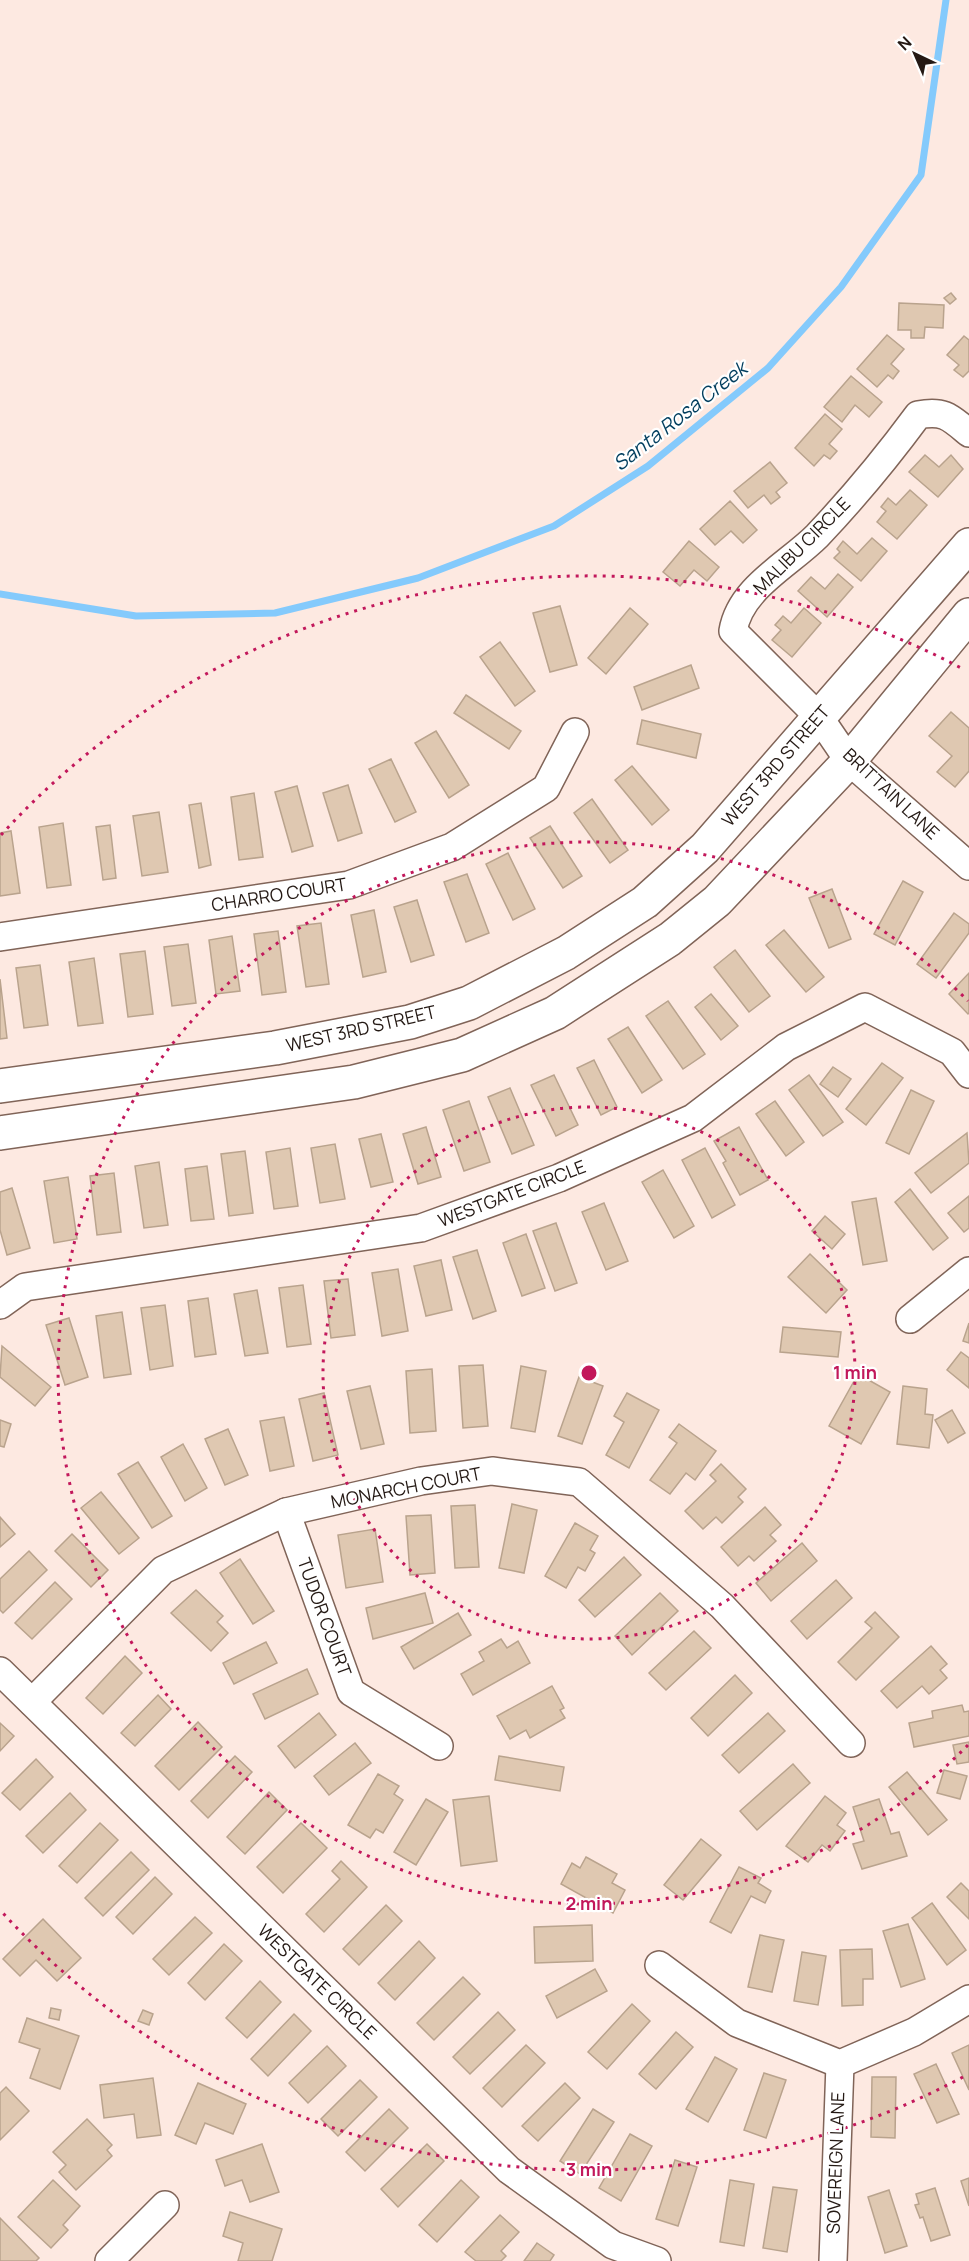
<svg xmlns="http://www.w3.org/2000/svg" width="969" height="2261" font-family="Manrope,sans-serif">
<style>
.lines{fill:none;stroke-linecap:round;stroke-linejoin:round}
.stream{stroke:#84cafc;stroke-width:7}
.building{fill:#dfc8b1;stroke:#b9a38d;stroke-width:1.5}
.minor-casing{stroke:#806458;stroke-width:30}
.major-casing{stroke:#806458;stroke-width:36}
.minor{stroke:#fff;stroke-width:27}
.major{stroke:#fff;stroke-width:33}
.ring{fill:none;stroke:#c2185b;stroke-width:3;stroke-dasharray:3 6}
.labels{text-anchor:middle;stroke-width:4.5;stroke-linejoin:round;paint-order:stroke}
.street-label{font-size:18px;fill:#241914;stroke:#fff}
.water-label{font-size:20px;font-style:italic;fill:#023e5e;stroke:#fff}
.centre{fill:#c2185b;stroke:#fff;stroke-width:3}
.ring-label{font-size:18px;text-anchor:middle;font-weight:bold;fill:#c2185b;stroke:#fff;stroke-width:4.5;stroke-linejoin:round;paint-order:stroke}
</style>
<rect width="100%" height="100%" fill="#fde9e1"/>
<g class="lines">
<polyline class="stream" points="0,594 136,616 275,613 418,578 554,526 648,466 768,368 841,287 921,175 946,0"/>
</g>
<g class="building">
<polygon points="951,293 956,299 950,304 944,298"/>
<polygon points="899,303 944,305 943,328 925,327 924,338 911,338 911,330 898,330"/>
<polygon points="887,335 904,349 891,364 899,371 893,379 888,375 877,387 857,369"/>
<polygon points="964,336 969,340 969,371 963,377 954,370 959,365 947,355"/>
<polygon points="851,376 882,402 869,417 855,405 842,422 824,407"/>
<polygon points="825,414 842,429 829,444 837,451 830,459 824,455 814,466 795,448"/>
<polygon points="925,455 939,467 951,455 963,469 938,497 909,472"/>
<polygon points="770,462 787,483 776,492 780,497 771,504 764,495 748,508 734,491"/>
<polygon points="910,490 927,505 897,539 877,522 886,511 881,507 888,498 896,505"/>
<polygon points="730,501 757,530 743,543 731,531 715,545 700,529"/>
<polygon points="872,538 887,551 861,581 834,558 840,552 837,549 843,541 857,554"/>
<polygon points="689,541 719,567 707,581 694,570 680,586 663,572"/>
<polygon points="838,574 853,587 827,617 798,591 811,577 825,589"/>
<polygon points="560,606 577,665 550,672 533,613"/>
<polygon points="630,608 648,624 606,674 588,658"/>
<polygon points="804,608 821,623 792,657 772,640 781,630 775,625 783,616 791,623"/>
<polygon points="500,642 535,691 515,706 480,657"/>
<polygon points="691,665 699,688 642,710 634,687"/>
<polygon points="466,695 521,731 509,749 454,713"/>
<polygon points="951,712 969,728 969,771 955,787 937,772 952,756 929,736"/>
<polygon points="642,720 701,734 696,758 637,744"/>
<polygon points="436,731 469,785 449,798 415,743"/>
<polygon points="391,759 416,812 395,822 369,769"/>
<polygon points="632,766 669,810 652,825 615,780"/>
<polygon points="348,785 362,833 338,841 323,793"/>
<polygon points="297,786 313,846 292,852 275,792"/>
<polygon points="254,793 263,857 239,860 231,797"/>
<polygon points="592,799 628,850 610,863 574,813"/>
<polygon points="201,803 211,865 199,868 189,805"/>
<polygon points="159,812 168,872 142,876 133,816"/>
<polygon points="63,823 71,885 47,888 39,827"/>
<polygon points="110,825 116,878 103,880 96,827"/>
<polygon points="550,826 582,876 563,888 530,838"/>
<polygon points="11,831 20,893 0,896 0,833"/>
<polygon points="508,853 535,909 513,920 486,864"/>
<polygon points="467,874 489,933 466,942 444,882"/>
<polygon points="903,881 923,892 895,945 874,934"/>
<polygon points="832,889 851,939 829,948 809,898"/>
<polygon points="417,900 434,955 411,962 394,907"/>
<polygon points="374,910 386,972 363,977 351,915"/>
<polygon points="954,913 969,924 969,933 936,978 917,964"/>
<polygon points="321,923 329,984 306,987 297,926"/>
<polygon points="784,930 824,977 806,992 766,945"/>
<polygon points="278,931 286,992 262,995 254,934"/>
<polygon points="232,936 240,991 216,994 209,940"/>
<polygon points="188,944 196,1003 172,1006 164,947"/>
<polygon points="735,950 770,996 749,1012 714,967"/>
<polygon points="145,951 153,1014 128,1017 120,954"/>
<polygon points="94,958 103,1023 78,1026 69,962"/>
<polygon points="40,965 48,1025 24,1028 16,968"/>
<polygon points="969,973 969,1013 968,1014 949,994"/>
<polygon points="0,979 7,1038 0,1039"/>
<polygon points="711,994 738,1026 721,1040 695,1007"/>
<polygon points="668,1001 705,1054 683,1069 646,1016"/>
<polygon points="628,1027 662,1080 642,1093 608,1039"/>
<polygon points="594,1060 617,1107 601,1115 577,1068"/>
<polygon points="882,1063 903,1078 866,1125 846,1109"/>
<polygon points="833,1067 851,1079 838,1097 820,1084"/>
<polygon points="554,1075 578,1125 556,1136 531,1085"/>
<polygon points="809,1075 843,1122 823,1136 789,1090"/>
<polygon points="510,1088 534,1145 512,1154 488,1097"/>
<polygon points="911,1090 934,1101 909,1154 886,1143"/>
<polygon points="469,1101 490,1162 464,1171 443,1110"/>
<polygon points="775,1101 804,1142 786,1156 756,1114"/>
<polygon points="426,1127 441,1177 418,1184 403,1134"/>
<polygon points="739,1127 768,1180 740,1195 723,1163 726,1161 714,1141"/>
<polygon points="967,1133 969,1163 931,1193 915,1173"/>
<polygon points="381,1134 393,1182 371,1187 359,1139"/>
<polygon points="335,1144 345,1199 320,1203 311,1148"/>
<polygon points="290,1148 298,1206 274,1209 266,1152"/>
<polygon points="705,1148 735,1205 712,1218 682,1160"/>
<polygon points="245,1151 253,1213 229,1216 221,1154"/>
<polygon points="159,1162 168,1225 144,1228 135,1166"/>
<polygon points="207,1166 214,1219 191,1221 185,1169"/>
<polygon points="663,1170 694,1226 674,1238 642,1182"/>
<polygon points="114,1173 121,1232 97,1235 90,1176"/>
<polygon points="68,1177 77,1239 54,1243 44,1181"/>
<polygon points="12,1188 30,1248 7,1255 0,1230 0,1192"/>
<polygon points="910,1189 948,1238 933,1250 895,1202"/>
<polygon points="969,1196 969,1228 964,1232 948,1213"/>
<polygon points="876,1198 887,1261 863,1265 852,1202"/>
<polygon points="604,1203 628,1261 606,1270 582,1212"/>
<polygon points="825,1216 845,1234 832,1249 812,1231"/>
<polygon points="556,1223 577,1283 555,1291 533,1231"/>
<polygon points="526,1234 545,1288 522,1296 503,1243"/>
<polygon points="477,1250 496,1311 473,1319 453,1257"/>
<polygon points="810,1254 847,1290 826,1313 788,1277"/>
<polygon points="441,1260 452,1310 426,1316 414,1266"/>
<polygon points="398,1269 408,1331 382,1336 372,1273"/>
<polygon points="348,1279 355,1335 331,1338 324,1281"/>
<polygon points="303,1285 311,1344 287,1347 279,1288"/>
<polygon points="257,1290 268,1353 245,1356 234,1294"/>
<polygon points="208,1298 216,1354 195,1357 188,1301"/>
<polygon points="165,1305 173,1366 150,1370 141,1308"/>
<polygon points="122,1312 131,1374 104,1378 96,1316"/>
<polygon points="69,1318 88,1377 65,1385 46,1325"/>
<polygon points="969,1323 969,1343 963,1341"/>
<polygon points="783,1327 841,1332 838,1357 780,1352"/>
<polygon points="2,1346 51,1387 35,1406 0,1377"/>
<polygon points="961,1352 969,1358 969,1388 947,1370"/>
<polygon points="483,1365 488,1426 463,1428 459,1366"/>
<polygon points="521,1366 546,1371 535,1432 511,1428"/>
<polygon points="432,1369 436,1431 410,1433 406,1371"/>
<polygon points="858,1374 890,1392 861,1444 829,1426"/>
<polygon points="579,1377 603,1386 582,1444 558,1436"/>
<polygon points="370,1386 384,1444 361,1449 347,1391"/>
<polygon points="903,1386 927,1389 925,1414 933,1415 929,1448 897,1444"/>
<polygon points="324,1393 338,1455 313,1461 299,1399"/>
<polygon points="627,1393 659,1410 629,1468 606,1455 624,1422 614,1416"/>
<polygon points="952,1410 965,1433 948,1443 935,1420"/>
<polygon points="284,1417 294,1466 270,1471 260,1421"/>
<polygon points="0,1420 11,1424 4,1447 0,1446"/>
<polygon points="679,1424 716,1451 695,1480 686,1473 670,1494 650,1480 677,1443 669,1437"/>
<polygon points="228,1429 248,1475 225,1485 205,1439"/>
<polygon points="183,1444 207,1488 185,1501 161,1457"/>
<polygon points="138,1462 172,1516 152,1528 118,1474"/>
<polygon points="721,1464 746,1489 738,1497 743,1502 722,1523 716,1517 703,1529 685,1511 716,1481 710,1475"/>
<polygon points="101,1492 139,1538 119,1554 81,1508"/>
<polygon points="512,1504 537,1510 524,1573 499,1568"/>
<polygon points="475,1505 479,1567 455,1568 451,1506"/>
<polygon points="765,1507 781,1525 770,1535 776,1541 754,1561 749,1556 738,1566 721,1547"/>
<polygon points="431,1515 435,1573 410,1575 406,1516"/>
<polygon points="0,1517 15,1534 0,1547"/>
<polygon points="575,1523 598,1536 590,1550 595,1553 585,1571 578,1567 566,1588 545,1576"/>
<polygon points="375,1529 383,1582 346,1588 338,1535"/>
<polygon points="72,1534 108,1570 91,1587 55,1551"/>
<polygon points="802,1543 817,1561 771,1601 756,1583"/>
<polygon points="29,1551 47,1570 3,1613 0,1610 0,1579"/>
<polygon points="624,1557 641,1575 595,1617 579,1600"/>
<polygon points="240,1559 274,1611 253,1624 220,1573"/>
<polygon points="836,1580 852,1598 807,1639 791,1621"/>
<polygon points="55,1582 72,1599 32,1639 15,1623"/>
<polygon points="196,1590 223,1616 217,1622 228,1633 211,1651 171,1613"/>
<polygon points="425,1593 433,1623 373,1639 366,1608"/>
<polygon points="660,1593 678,1611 632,1655 615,1636"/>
<polygon points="875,1612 899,1637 856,1680 838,1662 872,1628 865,1622"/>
<polygon points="458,1613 471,1635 414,1669 401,1647"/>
<polygon points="694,1631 711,1648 666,1690 649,1673"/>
<polygon points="501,1639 507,1648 518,1641 530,1663 473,1695 461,1674 484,1661 479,1652"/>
<polygon points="266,1642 277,1663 234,1684 223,1663"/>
<polygon points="931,1646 947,1664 940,1670 947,1678 929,1694 922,1686 897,1708 881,1691"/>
<polygon points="125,1656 142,1673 103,1714 86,1698"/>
<polygon points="307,1669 318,1694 265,1719 253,1694"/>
<polygon points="735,1675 752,1693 708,1736 691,1718"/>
<polygon points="552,1686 564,1708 560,1710 565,1718 530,1738 526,1730 510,1739 497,1716"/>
<polygon points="158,1695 171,1709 135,1746 121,1733"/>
<polygon points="962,1705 964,1712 969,1711 969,1736 914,1747 909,1723 933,1718 932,1711"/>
<polygon points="319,1713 336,1735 295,1768 278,1746"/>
<polygon points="768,1713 785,1731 739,1773 722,1755"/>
<polygon points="198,1722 222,1747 179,1790 155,1766"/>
<polygon points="0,1723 14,1736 0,1751"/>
<polygon points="969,1742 969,1762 957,1764 953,1745"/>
<polygon points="355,1743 371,1763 329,1795 314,1776"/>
<polygon points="235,1756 252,1772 208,1818 191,1801"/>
<polygon points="499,1756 564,1767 560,1791 495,1780"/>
<polygon points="36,1759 53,1777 20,1810 2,1793"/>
<polygon points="793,1764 810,1783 757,1830 740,1811"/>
<polygon points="944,1770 967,1776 960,1799 937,1793"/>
<polygon points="907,1772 947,1820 928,1835 889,1787"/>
<polygon points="378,1774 399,1786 394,1794 403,1800 383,1833 376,1829 370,1838 348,1825"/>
<polygon points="269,1792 287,1810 245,1854 227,1837"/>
<polygon points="70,1793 86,1810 43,1853 26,1836"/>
<polygon points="489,1796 497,1861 461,1866 453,1800"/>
<polygon points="825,1796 846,1813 837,1825 845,1831 830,1851 822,1845 808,1862 786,1846"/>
<polygon points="426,1799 448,1812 416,1865 394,1852"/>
<polygon points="879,1799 891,1834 899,1832 907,1856 862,1869 853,1844 864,1841 853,1807"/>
<polygon points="100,1823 118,1840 77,1883 59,1866"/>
<polygon points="301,1823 327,1848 283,1893 257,1867"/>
<polygon points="701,1839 721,1855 683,1900 664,1885"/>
<polygon points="131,1852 149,1870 103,1916 85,1898"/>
<polygon points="586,1857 617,1874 612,1883 625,1890 613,1913 561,1884 572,1863 580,1868"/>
<polygon points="341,1861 367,1887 324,1932 306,1914 340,1879 332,1871"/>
<polygon points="739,1867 761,1878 758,1883 771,1891 765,1903 751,1896 731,1933 710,1922"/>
<polygon points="155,1877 172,1894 133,1934 116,1917"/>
<polygon points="961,1883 969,1891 969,1919 947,1897"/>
<polygon points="932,1903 966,1950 947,1965 912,1918"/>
<polygon points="386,1905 402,1921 359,1965 343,1949"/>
<polygon points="195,1917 212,1933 169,1975 153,1959"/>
<polygon points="43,1919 81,1958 57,1981 36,1960 20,1976 3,1959"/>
<polygon points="908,1924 925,1979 901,1987 883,1931"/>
<polygon points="592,1925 593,1961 535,1963 534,1927"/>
<polygon points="760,1935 784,1940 772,1992 748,1987"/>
<polygon points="419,1941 435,1958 395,2000 378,1983"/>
<polygon points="224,1944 242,1961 205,2000 188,1983"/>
<polygon points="872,1949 873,1979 863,1979 863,2005 842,2006 840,1950"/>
<polygon points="802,1952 826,1956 818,2005 794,2001"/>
<polygon points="595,1969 607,1991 557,2018 546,1996"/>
<polygon points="463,1977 480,1994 434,2040 417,2023"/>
<polygon points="260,1981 281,2002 247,2038 226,2018"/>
<polygon points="632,2004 650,2021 607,2069 588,2052"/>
<polygon points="51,2008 61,2010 59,2020 49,2018"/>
<polygon points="143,2010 153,2014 149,2025 138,2021"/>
<polygon points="498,2012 515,2030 470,2074 453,2057"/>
<polygon points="294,2014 311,2031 268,2076 251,2059"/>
<polygon points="27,2018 79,2036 60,2089 30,2078 40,2049 19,2042"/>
<polygon points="676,2032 693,2047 656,2089 639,2074"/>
<polygon points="526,2045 545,2063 502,2107 483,2088"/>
<polygon points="969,2045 969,2090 952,2053"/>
<polygon points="327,2046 346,2066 308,2103 289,2083"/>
<polygon points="715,2057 737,2069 708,2122 686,2109"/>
<polygon points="936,2064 959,2114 937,2123 914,2074"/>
<polygon points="764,2073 786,2080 766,2138 744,2130"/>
<polygon points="872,2077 896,2077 895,2138 871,2137"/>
<polygon points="153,2078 161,2135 137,2138 134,2114 104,2118 100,2085"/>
<polygon points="360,2080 377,2097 338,2136 321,2119"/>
<polygon points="198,2083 246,2104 233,2134 205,2123 196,2144 175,2135"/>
<polygon points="565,2083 580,2098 538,2141 522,2126"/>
<polygon points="6,2087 29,2111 0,2140 0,2093"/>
<polygon points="389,2109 408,2128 365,2171 346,2152"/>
<polygon points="593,2109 614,2122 580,2174 560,2161"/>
<polygon points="87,2119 112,2145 107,2150 112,2156 76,2190 59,2172 66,2165 53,2152"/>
<polygon points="630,2134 652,2146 621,2201 599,2188"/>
<polygon points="262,2144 279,2192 250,2202 242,2180 225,2186 216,2160"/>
<polygon points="427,2144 444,2161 398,2207 381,2189"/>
<polygon points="675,2160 697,2167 678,2226 656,2219"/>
<polygon points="969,2178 969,2206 961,2181"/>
<polygon points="53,2180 80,2206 63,2225 68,2230 51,2248 18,2217"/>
<polygon points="461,2180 479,2197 437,2242 419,2225"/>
<polygon points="730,2180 754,2184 744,2246 720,2242"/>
<polygon points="773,2187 797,2190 787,2252 763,2248"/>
<polygon points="935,2188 950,2235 931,2241 923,2217 920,2218 915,2205 919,2204 916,2194"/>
<polygon points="889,2190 907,2246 885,2253 868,2197"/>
<polygon points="230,2212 282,2229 272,2261 238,2261 243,2243 223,2236"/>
<polygon points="500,2215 519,2232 501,2251 506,2256 501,2261 476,2261 465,2252"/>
<polygon points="0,2218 39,2258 36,2261 0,2261"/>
<polygon points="537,2243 554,2255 550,2261 524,2261"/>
</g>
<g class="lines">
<defs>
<g id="minor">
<path d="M 969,433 C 950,417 944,410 918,415 C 887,457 853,498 817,536 C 788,565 740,588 733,631 L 819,717 L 849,761 L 969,866"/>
<polyline points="0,937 349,885 452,847 546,788 575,732"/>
<polyline points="0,1305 25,1287 421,1228 559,1178 693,1118 786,1047 865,1007 952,1052 969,1074"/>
<polyline points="910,1319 969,1271"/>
<polyline points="286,1512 351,1692 439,1746"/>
<polyline points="0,1671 509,2170 613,2245 657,2261"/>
<polyline points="32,1702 163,1570 286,1512 421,1481 492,1471 579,1482 722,1606 851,1743"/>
<polyline points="659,1965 737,2023 840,2064 914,2032 969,1999"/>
<polyline points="109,2261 165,2205"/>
<polyline points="833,2261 840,2064"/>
</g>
<g id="major">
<polyline points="0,1086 275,1048 410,1022 469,1003 566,953 645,902 705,848 969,545"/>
<polyline points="0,1133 354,1082 462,1055 555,1013 670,939 717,901 849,761 969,615"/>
</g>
</defs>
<use href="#minor" class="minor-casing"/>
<use href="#major" class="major-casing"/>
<use href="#minor" class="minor"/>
<use href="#major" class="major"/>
</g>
<g class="ring">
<circle cx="589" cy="1373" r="266"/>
<path d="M968 1745A531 531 0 1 1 968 1001"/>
<path d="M963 2077A797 797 0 0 1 1 1911M1 835A797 797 0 0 1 963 669"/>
</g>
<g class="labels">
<g class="street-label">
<text transform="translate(802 546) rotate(-45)" y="6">MALIBU CIRCLE</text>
<text transform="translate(776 766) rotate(-49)" y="6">WEST 3RD STREET</text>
<text transform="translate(891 794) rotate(43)" y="6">BRITTAIN LANE</text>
<text transform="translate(279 895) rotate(-9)" y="6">CHARRO COURT</text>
<text transform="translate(361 1029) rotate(-13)" y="6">WEST 3RD STREET</text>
<text transform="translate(512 1194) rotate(-21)" y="6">WESTGATE CIRCLE</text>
<text transform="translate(406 1488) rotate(-11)" y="6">MONARCH COURT</text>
<text transform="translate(324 1617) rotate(70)" y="6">TUDOR COURT</text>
<text transform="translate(317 1982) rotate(44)" y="6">WESTGATE CIRCLE</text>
<text transform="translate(836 2163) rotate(-88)" y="6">SOVEREIGN LANE</text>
</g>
<g class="water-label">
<text transform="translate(680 416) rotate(-38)" y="7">Santa Rosa Creek</text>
</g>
</g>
<circle cx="589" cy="1373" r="9" class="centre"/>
<g class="ring-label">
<text x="855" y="1379">1 min</text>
<text x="589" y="1910">2 min</text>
<text x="589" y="2176">3 min</text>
</g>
<g transform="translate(915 54) rotate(316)" stroke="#ffffff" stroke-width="4.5" paint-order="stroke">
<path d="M0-4.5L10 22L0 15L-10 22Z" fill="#241914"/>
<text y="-9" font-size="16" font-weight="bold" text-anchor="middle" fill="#241914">N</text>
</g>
</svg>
